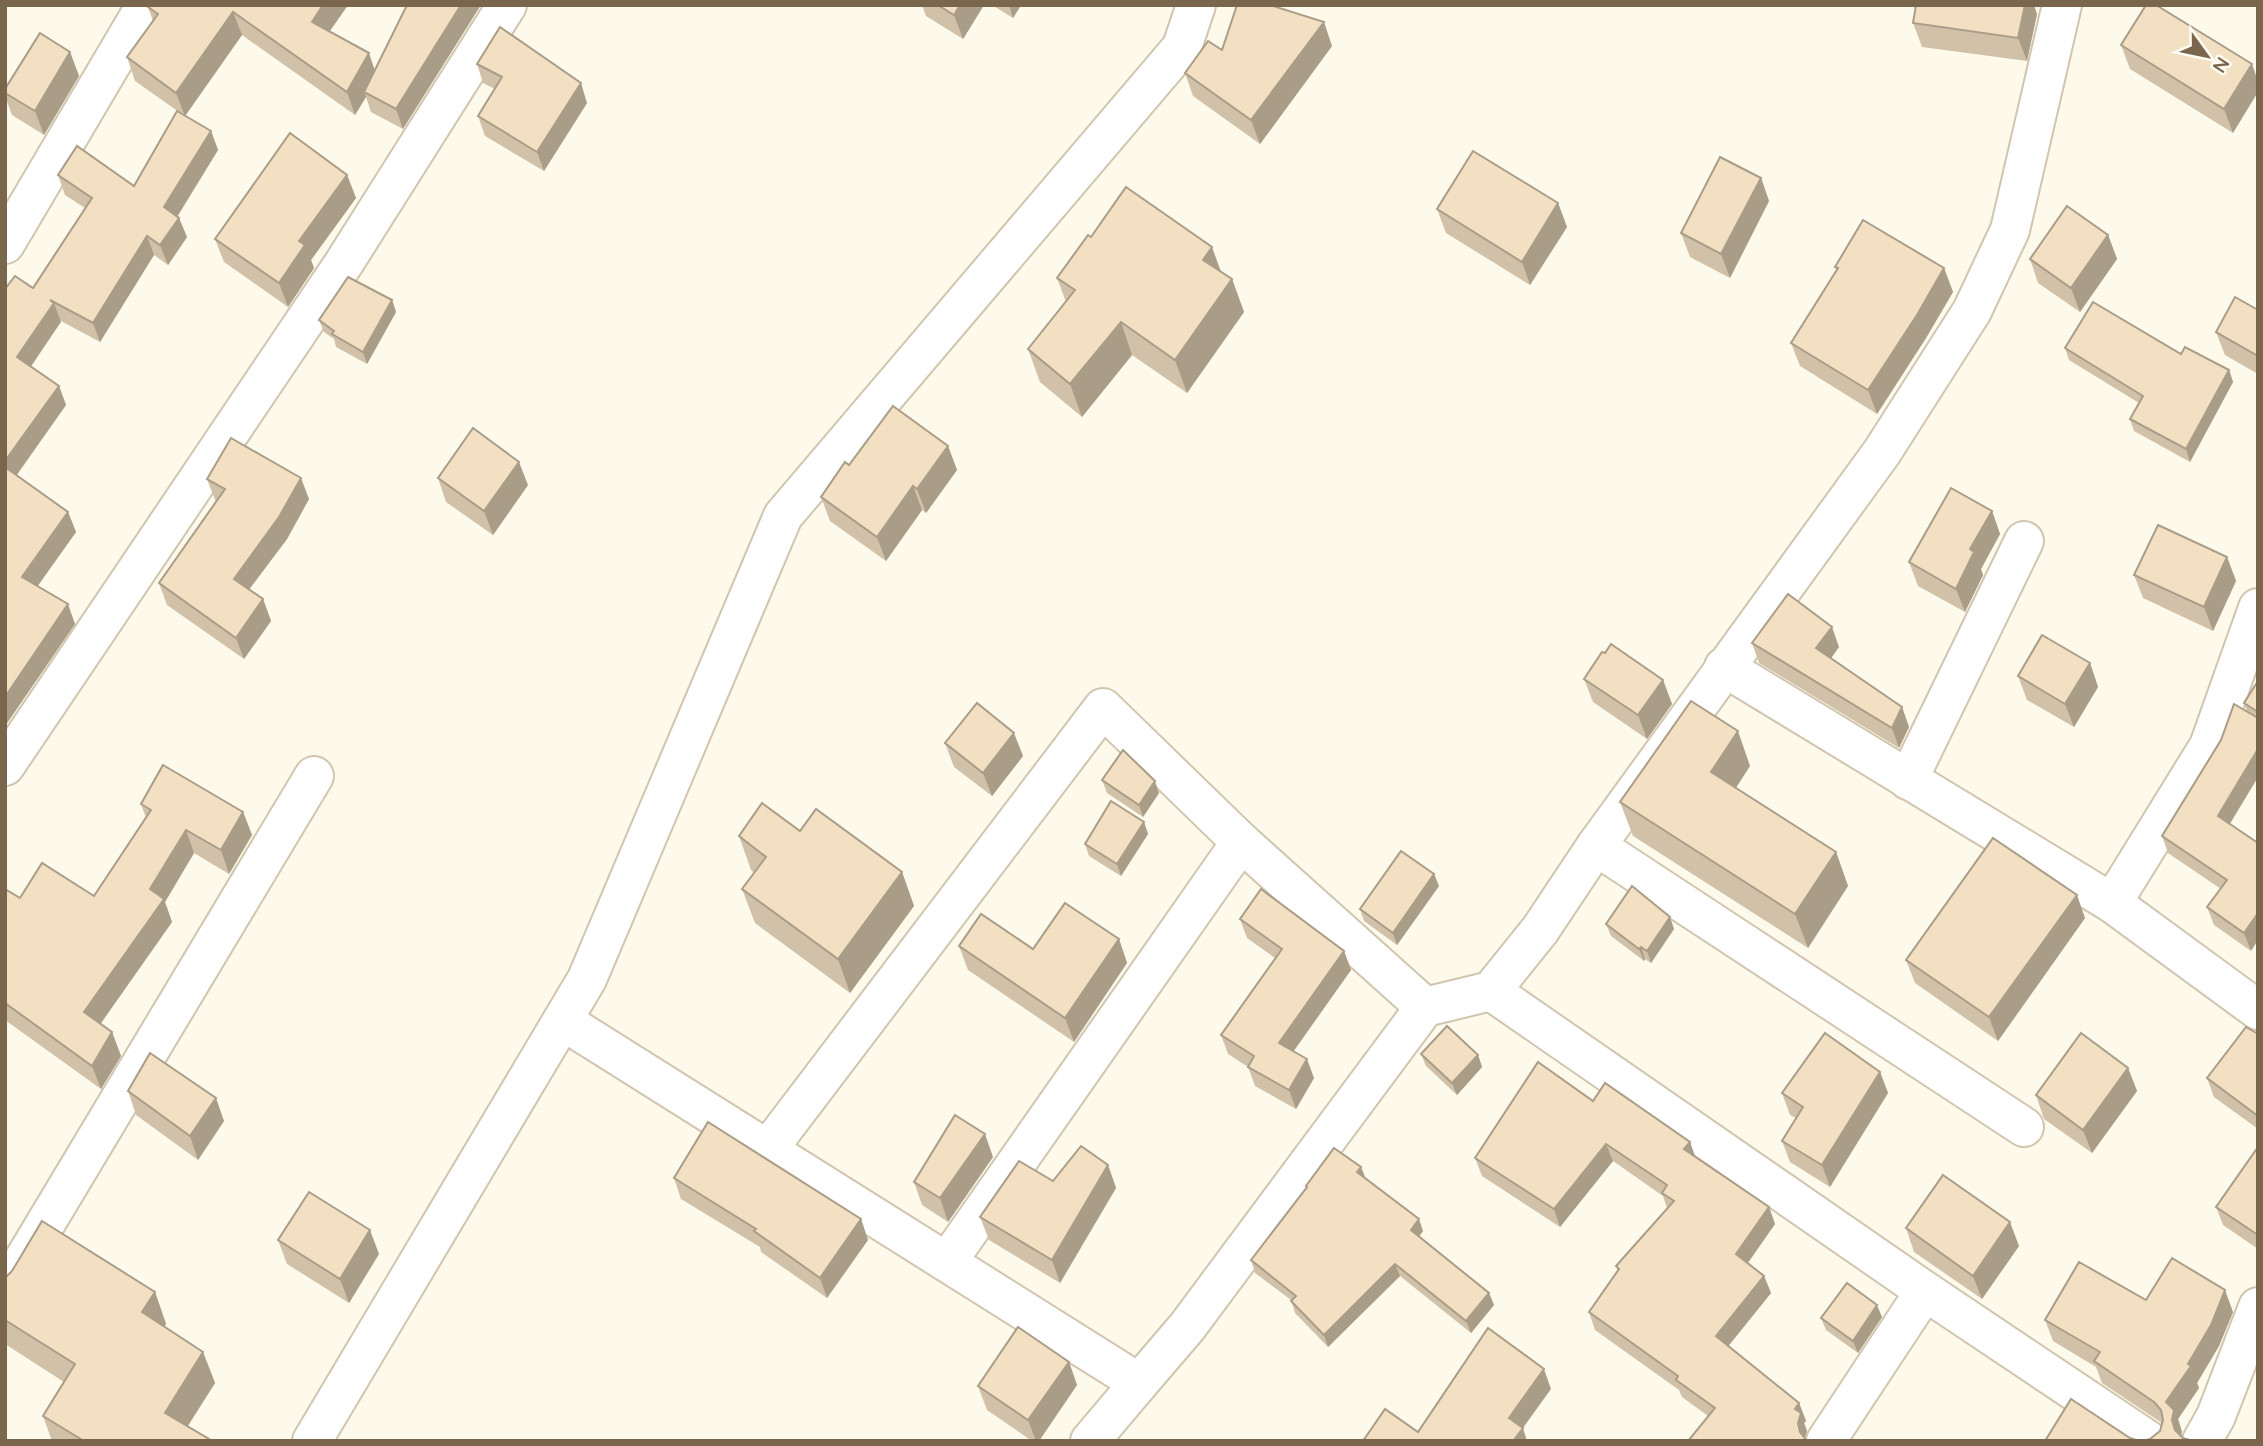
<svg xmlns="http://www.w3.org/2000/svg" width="2263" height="1446" font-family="Quicksand,sans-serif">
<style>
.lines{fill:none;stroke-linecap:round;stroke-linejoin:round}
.minor-casing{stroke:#d1c5b0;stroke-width:42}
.minor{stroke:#fff;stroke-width:38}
.wall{fill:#d1c1a8}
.shaded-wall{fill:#aa9d88}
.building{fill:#f3e0c3;stroke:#aa9d88;stroke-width:2}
</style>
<rect width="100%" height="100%" fill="#fdfaec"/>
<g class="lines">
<defs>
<g id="minor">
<polyline points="5,244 146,5"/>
<polyline points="1724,667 2112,903 2258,1010"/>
<polyline points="5,766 344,263 507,5"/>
<polyline points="1908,780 2024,541"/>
<polyline points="1596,846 2024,1127"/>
<polyline points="2112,903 2209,746 2258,608"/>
<polyline points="1491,991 1925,1291 2149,1441"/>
<polyline points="563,1021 1139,1383 1187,1327 1425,1007 1491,991 1540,930 1596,846 1882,452 1972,311 2010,230 2062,5"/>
<polyline points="768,1149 1103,708 1241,842 1425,1007"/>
<polyline points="947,1262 1241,842"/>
<polyline points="5,1291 314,776"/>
<polyline points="312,1441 587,979 783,516 1182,47 1196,5"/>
<polyline points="1090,1441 1139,1383"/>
<polyline points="1826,1441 1925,1291"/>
<polyline points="2202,1441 2216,1416 2258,1307"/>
</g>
</defs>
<use href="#minor" class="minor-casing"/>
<use href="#minor" class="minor"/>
</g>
<g class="wall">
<polygon points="348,5 330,31 375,70 407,5 403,129 371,112 366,97 355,115 242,35 185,116 211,131 218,150 178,216 187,237 168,265 154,255 100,342 61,321 31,367 59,386 66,405 17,475 68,512 76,532 37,586 75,624 5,726 5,289 33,288 85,208 65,195 58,175 134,186 179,112 135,81 127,57 153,21 148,7"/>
<polygon points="922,5 984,5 963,39 926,16"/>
<polygon points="992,5 1021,5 1013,18"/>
<polygon points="2037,14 2027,61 1922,47 1913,23"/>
<polygon points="2121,45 2252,64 2233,133 2130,69"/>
<polygon points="1332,46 1260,144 1193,96 1185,73 1222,50"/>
<polygon points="70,52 79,76 44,135 12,115 5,96 5,89"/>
<polygon points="477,64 587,103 544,171 485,136 478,116 495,89 483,83"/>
<polygon points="347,175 356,198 311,260 314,268 288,307 224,262 215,239"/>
<polygon points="1761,178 1769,201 1730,278 1690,257 1681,233"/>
<polygon points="1558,203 1567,227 1530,285 1446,233 1437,209"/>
<polygon points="2108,235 2117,259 2080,312 2038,283 2030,259"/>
<polygon points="1091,237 1221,272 1232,279 1244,312 1187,393 1132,355 1082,417 1040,382 1028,349 1066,302 1057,278"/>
<polygon points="1835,267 1944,268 1953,292 1926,338 1877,414 1800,366 1791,343 1837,270"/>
<polygon points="392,300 396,312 367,364 336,347 334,339 324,332 319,320"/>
<polygon points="2258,310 2258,374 2225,355 2216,332"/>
<polygon points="2065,348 2181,354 2229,370 2233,382 2190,462 2134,431 2130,419 2139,403 2069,360"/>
<polygon points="948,446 957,470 926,513 922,510 886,561 830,521 821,497 849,465"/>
<polygon points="438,478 528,485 493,535 446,502"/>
<polygon points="207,479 309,499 287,539 249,590 263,599 271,621 244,659 167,605 159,583 216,501 215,500"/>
<polygon points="1992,511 2000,534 1981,569 1983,575 1965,612 1918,586 1909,562"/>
<polygon points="2227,557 2236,581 2213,631 2143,598 2134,575"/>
<polygon points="1752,643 1839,647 1831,658 1902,707 1909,727 1899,748 1759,663"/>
<polygon points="2090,663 2098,687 2074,727 2027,700 2018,676"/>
<polygon points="1584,679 1663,680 1672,704 1647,739 1593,702"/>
<polygon points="2258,681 2258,777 2230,824 2251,951 2214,925 2207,907 2221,889 2168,853 2162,836 2247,712 2244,703"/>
<polygon points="945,743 1023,756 992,796 954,767"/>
<polygon points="1750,766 1736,788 1836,852 1848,886 1808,948 1633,836 1620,802"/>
<polygon points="1102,780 1159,793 1143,817 1107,793"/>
<polygon points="141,804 243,812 252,835 229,874 194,853 165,902 172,922 100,1024 112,1032 121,1056 101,1089 5,1020 5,889 20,898 94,896 146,818"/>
<polygon points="1144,822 1148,834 1121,876 1089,856 1085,844"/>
<polygon points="800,831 902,872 914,906 850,993 755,923 742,889 754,873 751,870 739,836"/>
<polygon points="1434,874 1439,886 1397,945 1364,921 1360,909"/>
<polygon points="2085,918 1998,1041 1915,983 1906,960"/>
<polygon points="1240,919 1344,951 1351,970 1293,1051 1314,1078 1296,1109 1255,1086 1248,1067 1228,1054 1221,1035 1275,958 1247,938"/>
<polygon points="1606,924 1674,929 1651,963 1645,959 1644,961 1611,936"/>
<polygon points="1119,939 1127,963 1074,1042 968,970 959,946 1033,949"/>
<polygon points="2258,1034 2258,1129 2214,1097 2207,1078"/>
<polygon points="1421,1054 1478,1055 1482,1067 1457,1095 1426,1066"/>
<polygon points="2128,1068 2137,1091 2092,1153 2044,1119 2036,1095"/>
<polygon points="1880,1072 1888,1093 1830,1187 1790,1162 1782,1141 1796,1118 1790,1115 1782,1093"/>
<polygon points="128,1091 224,1121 198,1160 136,1115"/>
<polygon points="1593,1101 1690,1142 1695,1157 1769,1207 1775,1224 1748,1263 1764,1276 1771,1293 1728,1346 1799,1403 1806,1421 1804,1423 1807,1431 1805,1438 1708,1416 1682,1397 1679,1390 1595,1330 1589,1312 1618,1271 1616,1266 1667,1208 1663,1196 1613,1161 1560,1227 1482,1176 1475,1158"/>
<polygon points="2258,1147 2258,1249 2223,1225 2216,1207"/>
<polygon points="993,1157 948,1222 922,1205 914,1182"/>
<polygon points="1108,1165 1116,1188 1060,1283 989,1240 980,1217 1053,1181"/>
<polygon points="1361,1167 1365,1178 1423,1231 1419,1236 1489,1293 1494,1305 1471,1333 1400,1276 1328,1347 1295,1313 1291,1300 1255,1273 1251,1260 1306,1188 1306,1186"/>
<polygon points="674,1178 861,1219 868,1240 827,1298 761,1252 760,1247 681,1199"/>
<polygon points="1906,1228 2019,1246 1982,1299 1914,1252"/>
<polygon points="278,1240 379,1254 349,1303 287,1264"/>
<polygon points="5,1278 155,1292 166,1324 164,1327 203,1352 215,1383 188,1426 209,1439 210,1441 52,1441 43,1416 64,1382 5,1344"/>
<polygon points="2146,1300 2233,1312 2219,1346 2197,1383 2199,1388 2178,1419 2182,1432 2160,1431 2162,1423 2102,1383 2096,1367 2053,1341 2045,1320"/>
<polygon points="1882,1317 1858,1353 1826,1330 1821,1318"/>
<polygon points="1069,1362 1077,1385 1039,1441 1032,1441 987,1410 978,1386"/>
</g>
<g class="shaded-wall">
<polygon points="323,5 348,5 320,45 312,22"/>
<polygon points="461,5 481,5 403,129 396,109"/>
<polygon points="960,5 984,5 963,39 954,15"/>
<polygon points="1009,5 1021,5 1013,18"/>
<polygon points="2025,5 2034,5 2037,14 2027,61 2018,38"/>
<polygon points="233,12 242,35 185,116 176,93"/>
<polygon points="1324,22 1332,46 1260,144 1251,120"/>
<polygon points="70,52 79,76 44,135 35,111"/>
<polygon points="369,53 377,77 364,92 366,97 355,115 347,92"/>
<polygon points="2252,64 2258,81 2258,92 2233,133 2224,109"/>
<polygon points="581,83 587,103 544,171 537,152"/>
<polygon points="211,131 218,150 171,226 164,207"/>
<polygon points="347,175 356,198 311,260 314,268 288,307 279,283 299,241"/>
<polygon points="1761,178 1769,201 1730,278 1721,254"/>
<polygon points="1558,203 1567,227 1530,285 1522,262"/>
<polygon points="179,218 187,237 168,265 160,245"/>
<polygon points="2108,235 2117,259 2080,312 2071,288"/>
<polygon points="147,236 154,255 100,342 93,323"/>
<polygon points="1212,247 1224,280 1203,260"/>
<polygon points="1944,268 1953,292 1926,338 1877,414 1868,390"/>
<polygon points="1232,279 1244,312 1187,393 1175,360"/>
<polygon points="392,300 396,312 367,364 363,352"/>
<polygon points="54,303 61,322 24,376 17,357"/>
<polygon points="1121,322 1132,355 1082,417 1070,384"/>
<polygon points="2229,370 2233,382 2190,462 2186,449"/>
<polygon points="59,386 66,405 10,484 5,471 5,461"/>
<polygon points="948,446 957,470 926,513 917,489"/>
<polygon points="519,462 528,485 493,535 484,511"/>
<polygon points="301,478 309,499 287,539 241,600 234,579"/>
<polygon points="913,486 922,510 886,561 877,537"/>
<polygon points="1992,511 2000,534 1981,569 1983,575 1965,612 1956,589 1970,549"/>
<polygon points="68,512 76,532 30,597 22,577"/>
<polygon points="2227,557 2236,581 2213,631 2204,607"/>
<polygon points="263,599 271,621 244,659 236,638"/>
<polygon points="68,604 75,624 5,726 5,697"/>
<polygon points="1832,627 1839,647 1824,668 1816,648"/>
<polygon points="2090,663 2098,687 2074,727 2065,704"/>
<polygon points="1663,680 1672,704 1647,739 1638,715"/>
<polygon points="1902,707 1909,727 1899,748 1892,728"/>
<polygon points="1738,731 1750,766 1724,806 1711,772"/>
<polygon points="1014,733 1023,756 992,796 983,773"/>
<polygon points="2258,749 2258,777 2224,833 2218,816"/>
<polygon points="1155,781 1159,793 1143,817 1139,805"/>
<polygon points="243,812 252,835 229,874 221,850"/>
<polygon points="1144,822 1148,834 1121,876 1117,864"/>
<polygon points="186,830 194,853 165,902 172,922 92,1036 84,1012 150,889"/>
<polygon points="1836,852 1848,886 1808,948 1795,914"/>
<polygon points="902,872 914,906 850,993 838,959"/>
<polygon points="1434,874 1439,886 1397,945 1393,933"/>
<polygon points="2077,895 2085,918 1998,1041 1989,1017"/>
<polygon points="2258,913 2258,940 2251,951 2244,933"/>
<polygon points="1670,917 1674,929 1651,963 1647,951"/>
<polygon points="1119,939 1127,963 1074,1042 1065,1018"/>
<polygon points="1641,947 1645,959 1644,961 1639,949"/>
<polygon points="1344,951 1351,970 1286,1062 1279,1043"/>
<polygon points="112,1032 121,1056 101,1089 92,1066"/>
<polygon points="1478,1055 1482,1067 1457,1095 1452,1083"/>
<polygon points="1307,1059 1314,1078 1296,1109 1289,1090"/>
<polygon points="2128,1068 2137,1091 2092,1153 2083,1130"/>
<polygon points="1880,1072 1888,1093 1830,1187 1822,1165"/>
<polygon points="216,1098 224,1121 198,1160 190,1136"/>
<polygon points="985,1134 993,1157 948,1222 940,1198"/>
<polygon points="1690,1142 1696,1159 1684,1149"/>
<polygon points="1606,1144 1613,1161 1560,1227 1554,1209"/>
<polygon points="1108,1165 1116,1188 1060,1283 1052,1260"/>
<polygon points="1361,1167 1366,1179 1357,1172"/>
<polygon points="1769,1207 1775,1224 1742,1271 1736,1254"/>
<polygon points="861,1219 868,1240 827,1298 820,1278"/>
<polygon points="1419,1219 1423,1231 1415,1242 1411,1230"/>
<polygon points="2010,1222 2019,1246 1982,1299 1973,1276"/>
<polygon points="370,1230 379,1254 349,1303 340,1279"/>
<polygon points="1395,1264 1400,1276 1328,1347 1324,1335"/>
<polygon points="1764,1276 1771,1293 1722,1354 1716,1336"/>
<polygon points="2225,1290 2233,1312 2219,1346 2197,1383 2199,1388 2178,1419 2182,1432 2180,1441 2179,1441 2166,1402 2188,1364"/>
<polygon points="155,1292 166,1324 153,1344 142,1312"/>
<polygon points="1489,1293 1494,1305 1471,1333 1466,1321"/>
<polygon points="1877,1305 1882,1317 1858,1353 1853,1341"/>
<polygon points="203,1352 215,1383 178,1441 165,1413"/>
<polygon points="1069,1362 1077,1385 1039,1441 1036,1441 1028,1420"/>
<polygon points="1544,1369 1551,1389 1523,1428 1527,1441 1513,1441 1509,1418"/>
<polygon points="1799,1403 1806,1421 1804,1423 1807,1431 1804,1441 1800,1432 1795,1409"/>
</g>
<g class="building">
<polygon points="149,5 323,5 312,22 369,53 347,92 233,12 176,93 127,57 158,14 148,7"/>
<polygon points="407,5 461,5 396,109 364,92"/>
<polygon points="938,5 960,5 954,15"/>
<polygon points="1237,5 1270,5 1324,22 1251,120 1185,73 1208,41 1222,50"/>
<polygon points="1916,5 2025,5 2018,38 1913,23"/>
<polygon points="2146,5 2156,5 2252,64 2224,109 2121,45"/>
<polygon points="500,27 581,83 537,152 478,116 502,77 477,64"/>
<polygon points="40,33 70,52 35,111 5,93 5,89"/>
<polygon points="177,111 211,131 164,207 179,218 160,245 147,236 93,323 50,300 54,303 17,357 59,386 5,461 5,289 15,276 33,288 92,198 58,175 77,146 134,186"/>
<polygon points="290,133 347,175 299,241 305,245 279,283 215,239"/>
<polygon points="1473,151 1558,203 1522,262 1437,209"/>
<polygon points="1720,157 1761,178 1721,254 1681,233"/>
<polygon points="1126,187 1212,247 1203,260 1232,279 1175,360 1121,322 1070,384 1028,349 1075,290 1057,278 1088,235 1091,237"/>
<polygon points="2067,206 2108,235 2071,288 2030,259"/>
<polygon points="1863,220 1944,268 1917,315 1868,390 1791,343 1838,268 1835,267"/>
<polygon points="348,277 392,300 363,352 332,334 334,331 319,320"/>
<polygon points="2235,297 2258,310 2258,356 2216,332"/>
<polygon points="2093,302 2181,354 2185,347 2229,370 2186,449 2130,419 2143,396 2065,348"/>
<polygon points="893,406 948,446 917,489 913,486 877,537 821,497 845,462 849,465"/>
<polygon points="473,428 519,462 484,511 438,478"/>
<polygon points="231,438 301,478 279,517 234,579 263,599 236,638 159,583 225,489 207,479"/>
<polygon points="5,467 68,512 22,577 68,604 5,697"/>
<polygon points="1951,488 1992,511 1970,549 1974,552 1956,589 1909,562"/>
<polygon points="2158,525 2227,557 2204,607 2134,575"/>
<polygon points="1788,594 1832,627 1816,648 1902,707 1892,728 1752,643"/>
<polygon points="2042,635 2090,663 2065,704 2018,676"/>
<polygon points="1611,644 1663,680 1638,715 1584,679 1602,652 1605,653"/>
<polygon points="2258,681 2258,712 2244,703"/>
<polygon points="1691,701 1738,731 1711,772 1836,852 1795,914 1620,802"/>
<polygon points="977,703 1014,733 983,773 945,743"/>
<polygon points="2234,704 2258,718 2258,749 2218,816 2258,843 2258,913 2244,933 2207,907 2227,880 2162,836 2221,740"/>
<polygon points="1123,750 1155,781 1139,805 1102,780"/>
<polygon points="163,765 243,812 221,850 186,830 150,889 164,899 84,1012 112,1032 92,1066 5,1003 5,889 20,898 42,863 94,896 151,810 141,804"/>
<polygon points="1111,801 1144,822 1117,864 1085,844"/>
<polygon points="762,803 800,831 816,809 902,872 838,959 742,889 766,857 739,836"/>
<polygon points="1993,838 2077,895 1989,1017 1906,960"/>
<polygon points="1401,851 1434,874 1393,933 1360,909"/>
<polygon points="1632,886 1670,917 1647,951 1641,947 1639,949 1606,924"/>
<polygon points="1261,889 1344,951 1279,1043 1307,1059 1289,1090 1248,1067 1254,1056 1221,1035 1282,949 1240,919"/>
<polygon points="1065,903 1119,939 1065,1018 959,946 981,914 1033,949"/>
<polygon points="1447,1026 1478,1055 1452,1083 1421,1054"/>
<polygon points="2246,1027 2258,1034 2258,1116 2207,1078"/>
<polygon points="1825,1033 1880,1072 1822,1165 1782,1141 1803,1107 1782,1093"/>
<polygon points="2081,1033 2128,1068 2083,1130 2036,1095"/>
<polygon points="150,1053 216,1098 190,1136 128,1091"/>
<polygon points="1538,1062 1593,1101 1605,1083 1690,1142 1684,1149 1769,1207 1736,1254 1764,1276 1716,1336 1799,1403 1795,1409 1801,1413 1798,1423 1800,1432 1807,1441 1688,1441 1715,1408 1676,1380 1678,1376 1589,1312 1619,1269 1616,1266 1674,1201 1662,1193 1667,1185 1606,1144 1554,1209 1475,1158"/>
<polygon points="955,1115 985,1134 940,1198 914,1182"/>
<polygon points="708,1122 861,1219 820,1278 754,1231 756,1229 674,1178"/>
<polygon points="1081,1146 1108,1165 1052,1260 980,1217 1019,1161 1053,1181"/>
<polygon points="2258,1147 2258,1235 2216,1207"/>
<polygon points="1334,1148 1361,1167 1357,1172 1419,1219 1411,1230 1489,1293 1466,1321 1395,1264 1324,1335 1291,1301 1296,1296 1251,1260 1307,1187 1306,1186"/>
<polygon points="1943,1175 2010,1222 1973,1276 1906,1228"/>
<polygon points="309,1192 370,1230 340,1279 278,1240"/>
<polygon points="42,1221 155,1292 142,1312 203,1352 165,1413 209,1439 208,1441 84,1441 43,1416 75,1364 5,1320 5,1278 12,1271"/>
<polygon points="2172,1258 2225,1290 2211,1325 2188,1364 2191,1366 2166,1402 2174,1410 2172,1420 2175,1430 2183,1438 2193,1441 2142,1441 2150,1439 2160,1431 2163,1420 2161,1410 2154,1402 2094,1361 2100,1352 2045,1320 2079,1262 2146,1300"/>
<polygon points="1847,1283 1877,1305 1853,1341 1821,1318"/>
<polygon points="1018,1327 1069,1362 1028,1420 978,1386"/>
<polygon points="1488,1328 1544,1369 1509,1418 1523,1428 1513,1441 1363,1441 1385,1409 1418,1432"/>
<polygon points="2071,1399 2130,1438 2139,1441 2045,1441"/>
</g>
<rect width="2263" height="1446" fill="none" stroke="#7a664d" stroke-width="14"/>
<g transform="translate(2207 56) rotate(123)" stroke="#fffdf3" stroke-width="5" paint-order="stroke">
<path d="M0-5L12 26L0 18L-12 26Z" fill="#7a664d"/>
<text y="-10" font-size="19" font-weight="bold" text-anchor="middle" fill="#7a664d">N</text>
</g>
</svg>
